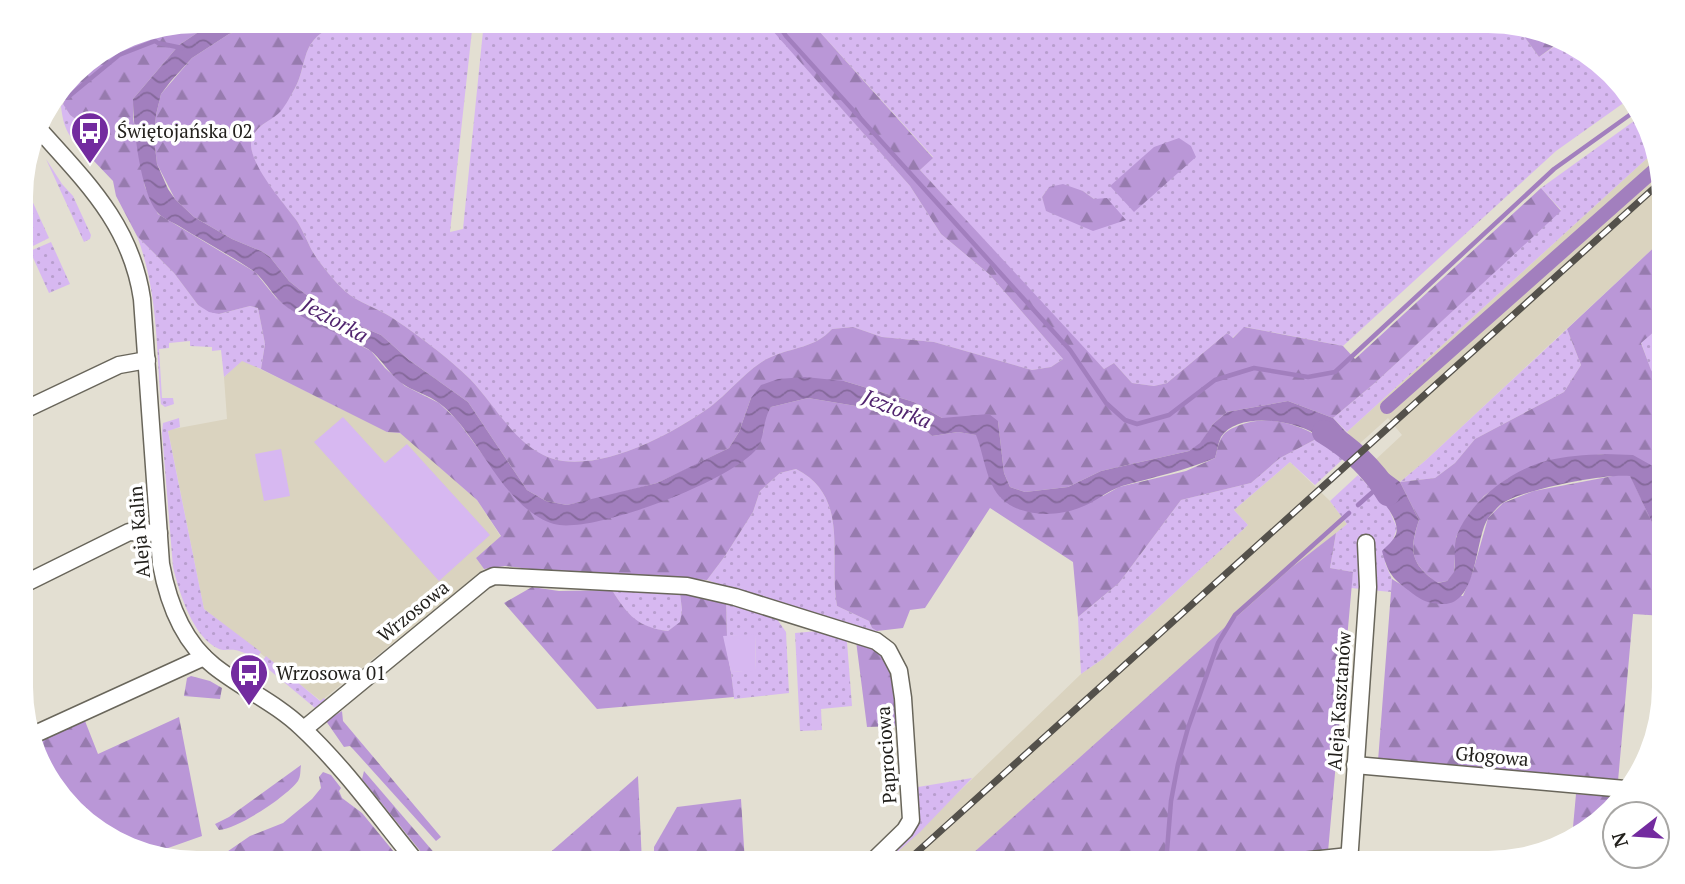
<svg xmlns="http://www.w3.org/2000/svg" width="1685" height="884" font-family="'PT Serif',serif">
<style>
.built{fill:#dad3bf}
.grass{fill:url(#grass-dots);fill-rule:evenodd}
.forest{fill:url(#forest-firs)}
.garden{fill:#d7b8f1}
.water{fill:url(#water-waves)}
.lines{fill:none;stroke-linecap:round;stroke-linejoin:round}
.stream{stroke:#a27fbe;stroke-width:4.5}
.canal{stroke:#a27fbe;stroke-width:14}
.river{stroke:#a27fbe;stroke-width:24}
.street-casing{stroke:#69665b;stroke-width:19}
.street{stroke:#fff;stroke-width:16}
.rail-casing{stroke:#54514b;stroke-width:7}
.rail{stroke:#fff;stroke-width:4.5;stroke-dasharray:13;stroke-linecap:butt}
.labels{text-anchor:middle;stroke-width:7;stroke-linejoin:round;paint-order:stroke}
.poi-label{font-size:19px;fill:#22201c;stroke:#fff;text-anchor:start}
.street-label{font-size:19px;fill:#22201c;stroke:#fff}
.water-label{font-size:21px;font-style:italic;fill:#51246f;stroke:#fff}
</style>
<defs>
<pattern id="grass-dots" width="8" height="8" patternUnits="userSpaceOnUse" patternTransform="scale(1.75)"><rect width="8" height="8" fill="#d7b8f1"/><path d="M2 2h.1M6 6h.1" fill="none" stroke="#b89ece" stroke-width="1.8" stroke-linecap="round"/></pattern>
<pattern id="forest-firs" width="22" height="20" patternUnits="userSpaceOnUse" patternTransform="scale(1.75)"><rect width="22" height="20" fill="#ba97d7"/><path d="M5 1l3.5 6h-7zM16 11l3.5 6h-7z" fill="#977bae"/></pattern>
<pattern id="water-waves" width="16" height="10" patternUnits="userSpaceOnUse" patternTransform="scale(1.75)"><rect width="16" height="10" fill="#a27fbe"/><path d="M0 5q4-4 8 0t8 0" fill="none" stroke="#84689a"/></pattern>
</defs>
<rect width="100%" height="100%" fill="#e3dfd2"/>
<g class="built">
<polygon points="1654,152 1663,174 1663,239 1426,460 1400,482 1373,462 1402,435 1388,418 1358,445 1347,432"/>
<polygon points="242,360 387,431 400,432 477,500 501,537 476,558 484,569 321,701 204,609 168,430 227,419 224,377"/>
<polygon points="1290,462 1330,501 1347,524 962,863 885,863 1081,674 1104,658 1248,525 1234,510"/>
</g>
<g class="grass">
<path d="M 362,21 L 473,21 L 450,232 L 463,229 L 484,21 L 765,21 L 910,186 L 941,234 L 989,274 L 1063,359 L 1051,367 L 1032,370 L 934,342 L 882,337 L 853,327 L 832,329 C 815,348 793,347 771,357 C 751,365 728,394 710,407 C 672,434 610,467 563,461 C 519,455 498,408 470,379 C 450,359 414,332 391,317 C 377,308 357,302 345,291 C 334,281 322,266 314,254 C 308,244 304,232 297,221 C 284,203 251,168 251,145 C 251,126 271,122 281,110 C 286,104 291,95 295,88 C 300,79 302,68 305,58 C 314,27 334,28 362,21 Z"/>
<path d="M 810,21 L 1488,21 L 1518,28 L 1539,57 L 1566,39 L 1632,97 L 1556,151 L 1343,346 L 1245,327 L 1232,338 L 1227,333 L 1167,383 L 1154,386 L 1132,383 L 1114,363 L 1104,369 L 1082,347 L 920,170 L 933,157 ZM 1049,187 L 1083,191 L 1094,199 L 1059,216 L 1047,211 L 1042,197 Z"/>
<path d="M 63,104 L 70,115 L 89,129 L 93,137 L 92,159 C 72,139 64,135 61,106 Z"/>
<polygon points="1641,116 1654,152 1347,432 1333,418 1376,382 1561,210 1541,188"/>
<polygon points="46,159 62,184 73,196 91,235 90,239 84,242"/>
<polygon points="30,196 49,238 29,248 22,232 21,200"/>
<path d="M 137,236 L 174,273 L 198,305 L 219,314 L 250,306 L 258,308 L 265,344 L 261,369 L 242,361 L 224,377 L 221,350 L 212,351 L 212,347 L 190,346 L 190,341 L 169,343 L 169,348 L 159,349 L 162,398 L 173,398 L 174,404 L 165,407 L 161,404 C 156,345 158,292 137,236 Z"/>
<polygon points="51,242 70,284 49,293 30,251"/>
<polygon points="1663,324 1663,387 1651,371 1641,342"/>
<polygon points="1567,329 1581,365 1564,392 1475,439 1455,463 1435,478 1400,482 1426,460"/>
<path d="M 179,418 L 180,427 L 168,431 L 204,609 L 261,652 L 256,659 C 250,656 242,651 235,650 C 230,649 224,651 219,649 C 193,638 179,592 173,567 L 162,432 L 163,423 Z"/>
<polygon points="1320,437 1343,459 1315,485 1290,462 1234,510 1248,525 1104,658 1081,674 1078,617 1119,583 1181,500 1251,483 1280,458"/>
<path d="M 796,469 C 851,497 828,557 837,606 L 869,621 L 872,628 L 877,631 L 870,632 L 755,597 L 707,580 L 725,556 L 753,512 L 760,491 L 780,473 Z"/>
<polygon points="1358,475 1388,507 1397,528 1385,563 1392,579 1391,592 1351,588 1353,572 1330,568 1336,533 1347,524 1330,501"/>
<path d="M 612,590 L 680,593 L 682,610 L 680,623 L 668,631 C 638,628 628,616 612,590 Z"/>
<polygon points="726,599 777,619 786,632 789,693 734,699 731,672 756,670 755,635 727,636"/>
<polygon points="818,631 845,639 847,642 852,706 821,709 822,730 800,731 795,633"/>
<polygon points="266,656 320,701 324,698 326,700 315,708 261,663"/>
<polygon points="972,778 920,832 885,863 877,863 905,835 913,790 918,787"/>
</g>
<g class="forest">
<path d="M 197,21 L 215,21 L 179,45 L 133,99 L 133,118 L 145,187 L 158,214 L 255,272 L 276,298 L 290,309 L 371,351 L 385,368 L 405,386 L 439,403 L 457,420 L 508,489 L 530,511 L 579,524 L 763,433 L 765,416 L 771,407 L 808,398 L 880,410 L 908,415 L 932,436 L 958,432 L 977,435 L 1001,498 L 1103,496 L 1119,487 L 1186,471 L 1215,458 C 1217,452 1218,442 1222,437 C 1226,430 1233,428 1240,425 C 1267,415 1296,423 1320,437 L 1280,458 L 1251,483 L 1181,500 L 1119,583 L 1078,617 L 1073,562 L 990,508 L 925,608 L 910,610 L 903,628 L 877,631 L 872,628 L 869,621 L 837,606 C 828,557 851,497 796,469 L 780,473 L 760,491 L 753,512 L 725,556 L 707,580 L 554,572 L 505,566 L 484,569 L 476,558 L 501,536 L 477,500 L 400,433 L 387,432 L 261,369 L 265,344 L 258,308 L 250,306 L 219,314 L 209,312 L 198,305 L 174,273 L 137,236 L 116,196 L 113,181 L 92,159 L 93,137 L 89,129 L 70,115 L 63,104 L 69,91 L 102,58 L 112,45 L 130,34 Z"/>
<path d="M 310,21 L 362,21 C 334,28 314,27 305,58 C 302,68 300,79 295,88 C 291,95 286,105 281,111 C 271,122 251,126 251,145 C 252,168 284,203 297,221 C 304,232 308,244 314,254 C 322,266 334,281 345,291 C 357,302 377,308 391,317 C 414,332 450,359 470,379 C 498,408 519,454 563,461 C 610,467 672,434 710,407 C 728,394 751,365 771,357 C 793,347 815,348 832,329 L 853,327 L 882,337 L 934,342 L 1032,370 L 1051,367 L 1063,359 L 989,274 L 941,234 L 910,186 L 764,21 L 810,21 L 933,158 L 920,170 L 1104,369 L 1114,363 L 1132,383 L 1154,386 L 1167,383 L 1227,333 L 1233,338 L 1244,327 L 1343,346 L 1355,359 L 1541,188 L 1561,211 L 1376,382 L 1333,418 L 1288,401 L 1227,412 L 1213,424 L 1200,444 L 1189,451 L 1101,471 L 1068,487 L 1025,492 L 1010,487 L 1004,473 L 998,421 L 942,418 L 914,402 L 844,381 L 751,398 L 739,432 L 729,448 L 687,469 L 657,483 L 608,496 L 567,505 L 546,501 L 527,490 L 468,402 L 409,360 L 381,335 L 341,318 L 304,293 L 289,281 L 270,257 L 261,251 L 232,239 L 194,217 L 175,199 L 157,164 L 154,138 L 156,115 L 161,94 L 192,58 L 229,34 L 247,28 L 293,26 Z"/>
<polygon points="1518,28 1564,39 1539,57"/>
<polygon points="1179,138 1191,146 1196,157 1134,212 1110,186 1154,147"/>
<polygon points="1063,184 1083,191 1094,199 1107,198 1126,220 1093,231 1046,211 1042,197 1049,187"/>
<path d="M 1663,239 L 1663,324 L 1641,343 L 1651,370 L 1663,387 L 1663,488 L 1658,469 L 1604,454 L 1543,462 L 1507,479 L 1484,496 L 1468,515 L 1456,537 L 1454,573 L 1447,581 L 1437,583 C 1410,563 1409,551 1419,520 L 1400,482 L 1435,478 L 1455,463 L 1475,439 L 1564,392 L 1581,365 L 1567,329 Z"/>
<polygon points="1618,475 1630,475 1664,548 1664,616 1633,614 1618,781 1378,761 1392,579 1405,587 1463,596 1473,571 1488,518 1503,503 1534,491"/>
<polygon points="1336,533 1330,568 1353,572 1327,863 962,863 1291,568"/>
<path d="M 532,587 L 559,591 L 612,590 C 628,616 638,627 668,631 L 680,622 L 682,610 L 680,593 L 726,599 L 727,636 L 724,636 L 731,672 L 734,697 L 597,709 L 504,603 Z"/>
<path d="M 856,641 C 861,642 869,642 873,644 C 899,661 897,699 898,726 L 867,727 Z"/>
<polygon points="191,676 210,681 222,688 220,699 184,696 187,678"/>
<polygon points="342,711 343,721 441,837 436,841 353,749 350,746 344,747 326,721"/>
<polygon points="179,717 202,836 154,853 119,845 57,794 36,743 85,721 98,754"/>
<path d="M 301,765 C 300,771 301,776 298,781 C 286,797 239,828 219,830 L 215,824 L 229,817 Z"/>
<polygon points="364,771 443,863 430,863 362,779"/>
<polygon points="323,772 331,775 341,788 339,791 342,798 362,813 403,863 214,863 218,858 250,836 283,823 312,799 321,788 319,777"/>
<polygon points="638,776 642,863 538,863"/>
<polygon points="1576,794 1618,797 1586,834 1572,838"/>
<polygon points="741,799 745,863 654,863 654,847 677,807"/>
</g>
<g class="garden">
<polygon points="343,417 385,463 407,444 490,535 439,581 314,442"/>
<polygon points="281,449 290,496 264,501 255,454"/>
<polygon points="755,634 756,671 731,672 723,636"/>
</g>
<g class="water">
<path d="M 215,21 L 310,21 L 293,26 L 247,28 L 229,34 L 192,58 L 171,81 L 161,94 L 156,115 L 154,138 L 157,164 L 168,189 L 175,199 L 194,217 L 232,239 L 261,251 L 270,257 L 289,281 L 304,293 L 341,318 L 381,335 L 409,360 L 468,402 L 527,490 L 546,501 L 567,505 L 657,483 L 729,448 L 739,432 L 751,398 L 761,385 L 778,379 L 805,377 L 844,381 L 914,402 L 942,418 L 989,414 L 998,421 L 1004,473 L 1010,487 L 1025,492 L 1068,487 L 1101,471 L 1189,451 L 1200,443 L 1213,424 L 1227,412 L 1288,401 L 1333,418 L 1358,445 L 1343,459 C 1335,451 1328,442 1319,436 C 1297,421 1239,410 1221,437 C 1218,443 1217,452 1215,458 C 1184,471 1154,477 1122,486 C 1107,491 1094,503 1079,508 C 1056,517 1021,517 1002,499 C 986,484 984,454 976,435 L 958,432 L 932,436 L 908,415 L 880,410 L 808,398 L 771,407 C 763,419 765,435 758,447 C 737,479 591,535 554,524 C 502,508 480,434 439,403 C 428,395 416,392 406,386 C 390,377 382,358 368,349 C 342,334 313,325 288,308 C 273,298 266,280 252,270 C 228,254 203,241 179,226 C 172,222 162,218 157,212 C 140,191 133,126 133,99 L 179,45 Z"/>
<path d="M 1605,454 L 1633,455 L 1658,469 L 1663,488 L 1664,548 L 1630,476 C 1605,473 1519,490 1500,505 C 1497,508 1492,513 1489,517 C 1474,537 1479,607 1441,604 C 1430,603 1425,602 1416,596 C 1395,580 1389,578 1382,551 C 1387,546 1394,540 1396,534 C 1402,517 1369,486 1359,475 L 1373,462 L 1400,482 L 1419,520 C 1409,550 1410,564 1438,583 L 1447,581 L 1454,572 C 1456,561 1453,545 1457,535 C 1470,501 1511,470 1546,461 C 1565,456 1585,455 1605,454 Z"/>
</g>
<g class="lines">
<g class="stream">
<polyline points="776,21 786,36 1070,350 1106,403 1125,420 1137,424 1169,415 1215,380 1254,368 1308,377 1335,372 1554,169 1638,109"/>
<polyline points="142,32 158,43 182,48"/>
<polyline points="68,97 119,55 155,41"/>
<polyline points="1358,505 1376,489"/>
<polyline points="1166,863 1171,801 1178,764 1188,728 1218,643 1235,615 1349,513"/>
</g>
<polyline class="canal" points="1387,407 1659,166"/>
<path class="river" d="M 1324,432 C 1349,447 1373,469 1388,494"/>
<defs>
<g id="street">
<polyline points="76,70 86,62"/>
<path d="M 37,127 C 85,181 131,224 142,299 L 161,564 C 168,602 182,641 214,666 C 243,689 276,703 302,728 C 345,768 380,818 417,863"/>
<polyline points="22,411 119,365 147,360"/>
<polyline points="22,585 129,532 159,533"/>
<polyline points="304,729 485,580 494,576 687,586 735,597 876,641 888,650 899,671 903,698 911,820 905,830 871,863"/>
<polyline points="33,735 204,657"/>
<polyline points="1355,765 1625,789"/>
<polyline points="1283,863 1349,856"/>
<polyline points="1349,863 1368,587 1366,543"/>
</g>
</defs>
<use href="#street" class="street-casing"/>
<use href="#street" class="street"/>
<defs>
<polyline id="rail" points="905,863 1663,180"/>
</defs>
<use href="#rail" class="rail-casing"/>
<use href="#rail" class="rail"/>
</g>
<defs>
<symbol id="bus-pin" viewBox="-11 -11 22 30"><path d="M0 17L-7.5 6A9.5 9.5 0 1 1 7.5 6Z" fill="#732b9f" stroke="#fff"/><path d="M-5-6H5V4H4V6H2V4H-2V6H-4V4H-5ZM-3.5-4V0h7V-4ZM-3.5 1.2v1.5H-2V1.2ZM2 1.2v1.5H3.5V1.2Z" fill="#fff"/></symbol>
</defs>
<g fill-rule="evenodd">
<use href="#bus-pin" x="68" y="109" width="44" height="60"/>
<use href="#bus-pin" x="227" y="651" width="44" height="60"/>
</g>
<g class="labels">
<g class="poi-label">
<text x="117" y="138">Świętojańska 02</text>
<text x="276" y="680">Wrzosowa 01</text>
</g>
<g class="street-label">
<text transform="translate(139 532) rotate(-95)" y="7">Aleja Kalin</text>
<text transform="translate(413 611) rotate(-39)" y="7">Wrzosowa</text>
<text transform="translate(1339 701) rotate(-86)" y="7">Aleja Kasztanów</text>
<text transform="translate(886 755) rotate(-94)" y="7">Paprociowa</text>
<text transform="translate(1492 756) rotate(5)" y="7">Głogowa</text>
</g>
<g class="water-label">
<text transform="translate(335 320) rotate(29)" y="7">Jeziorka</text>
<text transform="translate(897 409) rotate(22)" y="7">Jeziorka</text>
</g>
</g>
<path d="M0 0H1685V884H0ZM197 33H1488A164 164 0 0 1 1652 197V687A164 164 0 0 1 1488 851H197A164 164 0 0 1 33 687V197A164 164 0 0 1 197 33Z" fill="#fff" fill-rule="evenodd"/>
<g transform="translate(1636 835) rotate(253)"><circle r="33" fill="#ffffff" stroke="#a7a6a4" stroke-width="2"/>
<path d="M0-5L12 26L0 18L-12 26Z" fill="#732b9f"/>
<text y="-10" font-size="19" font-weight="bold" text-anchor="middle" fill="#22201c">N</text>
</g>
</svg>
